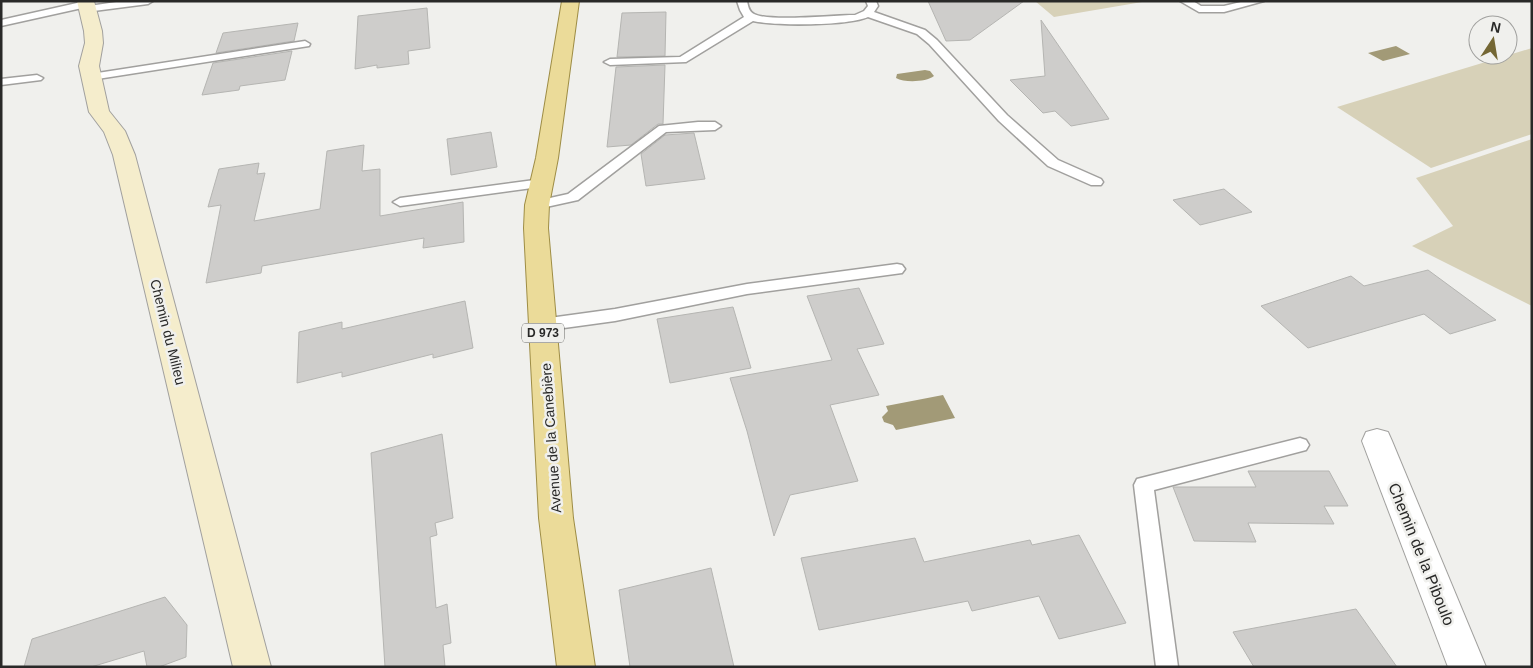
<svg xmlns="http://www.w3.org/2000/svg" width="1533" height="668" font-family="Helvetica,sans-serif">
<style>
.green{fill:#d7d1b8}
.water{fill:#a29a77}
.building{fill:#cecdcb;stroke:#b5b5b2}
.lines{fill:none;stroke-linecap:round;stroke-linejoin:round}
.lane-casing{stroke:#a1a09e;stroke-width:3}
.street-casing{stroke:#a1a09e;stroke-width:2}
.secondary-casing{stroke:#a1a09e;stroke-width:2}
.primary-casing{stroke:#9e8d45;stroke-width:2}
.lane{fill:#fff;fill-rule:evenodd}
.street{fill:#fff;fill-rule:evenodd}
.secondary{fill:#f5edcc;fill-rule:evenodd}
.primary{fill:#ebdb99;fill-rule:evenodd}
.labels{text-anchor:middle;stroke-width:5;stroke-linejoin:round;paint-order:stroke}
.shield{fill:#f0f0ed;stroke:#656563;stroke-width:1}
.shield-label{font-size:12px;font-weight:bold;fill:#292928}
.street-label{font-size:14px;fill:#292928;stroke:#f0f0ed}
.near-street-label{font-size:16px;fill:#292928;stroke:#f0f0ed}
</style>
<rect width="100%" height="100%" fill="#f0f0ed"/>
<g class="green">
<polygon points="1035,1 1148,1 1054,17"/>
<polygon points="1532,48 1532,134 1431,168 1337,107"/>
<polygon points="1532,139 1532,306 1412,246 1453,226 1416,178"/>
</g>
<g class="water">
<polygon points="1396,46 1410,54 1383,61 1368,53"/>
<path d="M 925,70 L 930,71 L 934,76 C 926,82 905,83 896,78 L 897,74 Z"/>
<polygon points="943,395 955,418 896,430 893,425 884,422 882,417 888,411 886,406"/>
</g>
<g class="building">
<polygon points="928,1 1024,1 970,40 946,41"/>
<polygon points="427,8 430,48 408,51 409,64 377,68 377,65 355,69 358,16"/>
<polygon points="666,12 665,56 617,57 622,13"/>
<polygon points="1041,20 1109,119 1071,126 1055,111 1043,113 1010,80 1045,76"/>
<polygon points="298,23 294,41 216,53 223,33"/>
<polygon points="292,51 285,80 240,86 239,90 202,95 213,63"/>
<polygon points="665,65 663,124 658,124 631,145 607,147 616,67"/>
<polygon points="491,132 497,167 451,175 447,139"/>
<polygon points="694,133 705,179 646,186 641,154 665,135"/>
<polygon points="364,145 362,171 380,169 380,216 463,202 464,242 423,248 424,238 262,266 261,273 206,283 221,205 208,207 219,169 259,163 257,174 265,173 254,221 320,209 327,151"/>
<polygon points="1224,189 1252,212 1200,225 1173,200"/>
<polygon points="1428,270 1496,320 1450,334 1424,314 1308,348 1261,306 1351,276 1364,286"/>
<polygon points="859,288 884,344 857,349 879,395 830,405 858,481 790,495 774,536 747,431 730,378 832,360 807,296"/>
<polygon points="465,301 473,348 433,358 433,354 342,377 342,372 297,383 299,332 342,322 342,329"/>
<polygon points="733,307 751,368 670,383 657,319"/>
<polygon points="442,434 453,518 435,523 437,535 430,537 436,608 447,604 451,643 443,645 445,667 385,667 371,453"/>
<polygon points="1248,471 1329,471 1348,506 1324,506 1334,524 1248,523 1256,542 1194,541 1173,487 1256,487"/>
<polygon points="1079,535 1126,623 1059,639 1039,596 972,611 968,601 819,630 801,558 915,538 924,562 1030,540 1032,545"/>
<polygon points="711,568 734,667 630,667 619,590"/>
<polygon points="165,597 187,625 186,657 159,667 147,667 144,651 91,667 24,667 32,639"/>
<polygon points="1356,609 1397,667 1254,667 1233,632"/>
</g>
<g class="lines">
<defs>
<g id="lane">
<polygon points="86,1 90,4 89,6 123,1 153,1 148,4 86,12 82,11 82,8 1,26 1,20"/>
<path d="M 737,1 L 747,1 C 748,6 749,12 754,14 C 769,22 835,15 855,15 L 864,11 L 868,6 L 866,1 L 876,1 L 878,6 L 874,12 L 925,30 L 937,40 L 1007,115 L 1058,160 L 1101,179 L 1103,182 L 1101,185 L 1091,185 L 1048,166 L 999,121 L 929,44 L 917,34 L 868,17 C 848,26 775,26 753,21 L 686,62 L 610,65 L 604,62 L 610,59 L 680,57 L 744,17 L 740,10 Z"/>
<polygon points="1180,1 1193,1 1201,6 1224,6 1245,1 1264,1 1224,12 1199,12"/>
<polygon points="305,41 310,44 309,46 91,80 85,77 91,74"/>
<polygon points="37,75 43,78 41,80 1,85 1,79"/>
<polygon points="698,122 715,122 721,126 715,130 666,132 578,200 537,209 530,205 532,202 568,194 659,126"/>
<polygon points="542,179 547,180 549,183 547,186 400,206 393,202 400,198"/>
<polygon points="897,264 902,265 905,269 902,273 747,294 615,321 542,331 536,329 534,325 536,321 542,319 615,309 747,284"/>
<polygon points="1300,438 1306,440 1309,445 1306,450 1154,490 1178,667 1156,667 1134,485 1137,479"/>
</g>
<polygon id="street" points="1377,429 1388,432 1392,441 1486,667 1448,667 1362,441 1366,432"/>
<polygon id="secondary" points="77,1 94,1 102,31 103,43 99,66 109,111 125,131 135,155 271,667 233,667 113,155 104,132 89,112 79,66 85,43 84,31"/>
<polygon id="primary" points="562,1 579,1 558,158 549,205 548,228 573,518 595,667 557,667 539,518 524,228 525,205 536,158"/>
</defs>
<use href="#lane" class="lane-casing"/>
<use href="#street" class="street-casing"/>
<use href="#secondary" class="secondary-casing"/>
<use href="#primary" class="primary-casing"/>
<use href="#lane" class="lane"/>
<use href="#street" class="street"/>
<use href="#secondary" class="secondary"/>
<use href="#primary" class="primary"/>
</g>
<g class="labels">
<rect class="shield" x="522" y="323.5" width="42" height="19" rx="4"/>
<g class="shield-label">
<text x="543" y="337">D 973</text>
</g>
<g class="street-label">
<text transform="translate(168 332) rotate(76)" y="5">Chemin du Milieu</text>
<text transform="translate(551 438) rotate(-94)" y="5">Avenue de la Canebière</text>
</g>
<g class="near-street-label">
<text transform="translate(1422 554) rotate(68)" y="6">Chemin de la Piboulo</text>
</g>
</g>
<rect width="1533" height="668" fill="none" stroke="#292928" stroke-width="5"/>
<g transform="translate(1493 40) rotate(12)"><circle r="24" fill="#f0f0ed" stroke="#a0a09e"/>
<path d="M0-4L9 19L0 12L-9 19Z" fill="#746734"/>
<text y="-8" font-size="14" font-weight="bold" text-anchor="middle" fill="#292928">N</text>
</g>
</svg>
